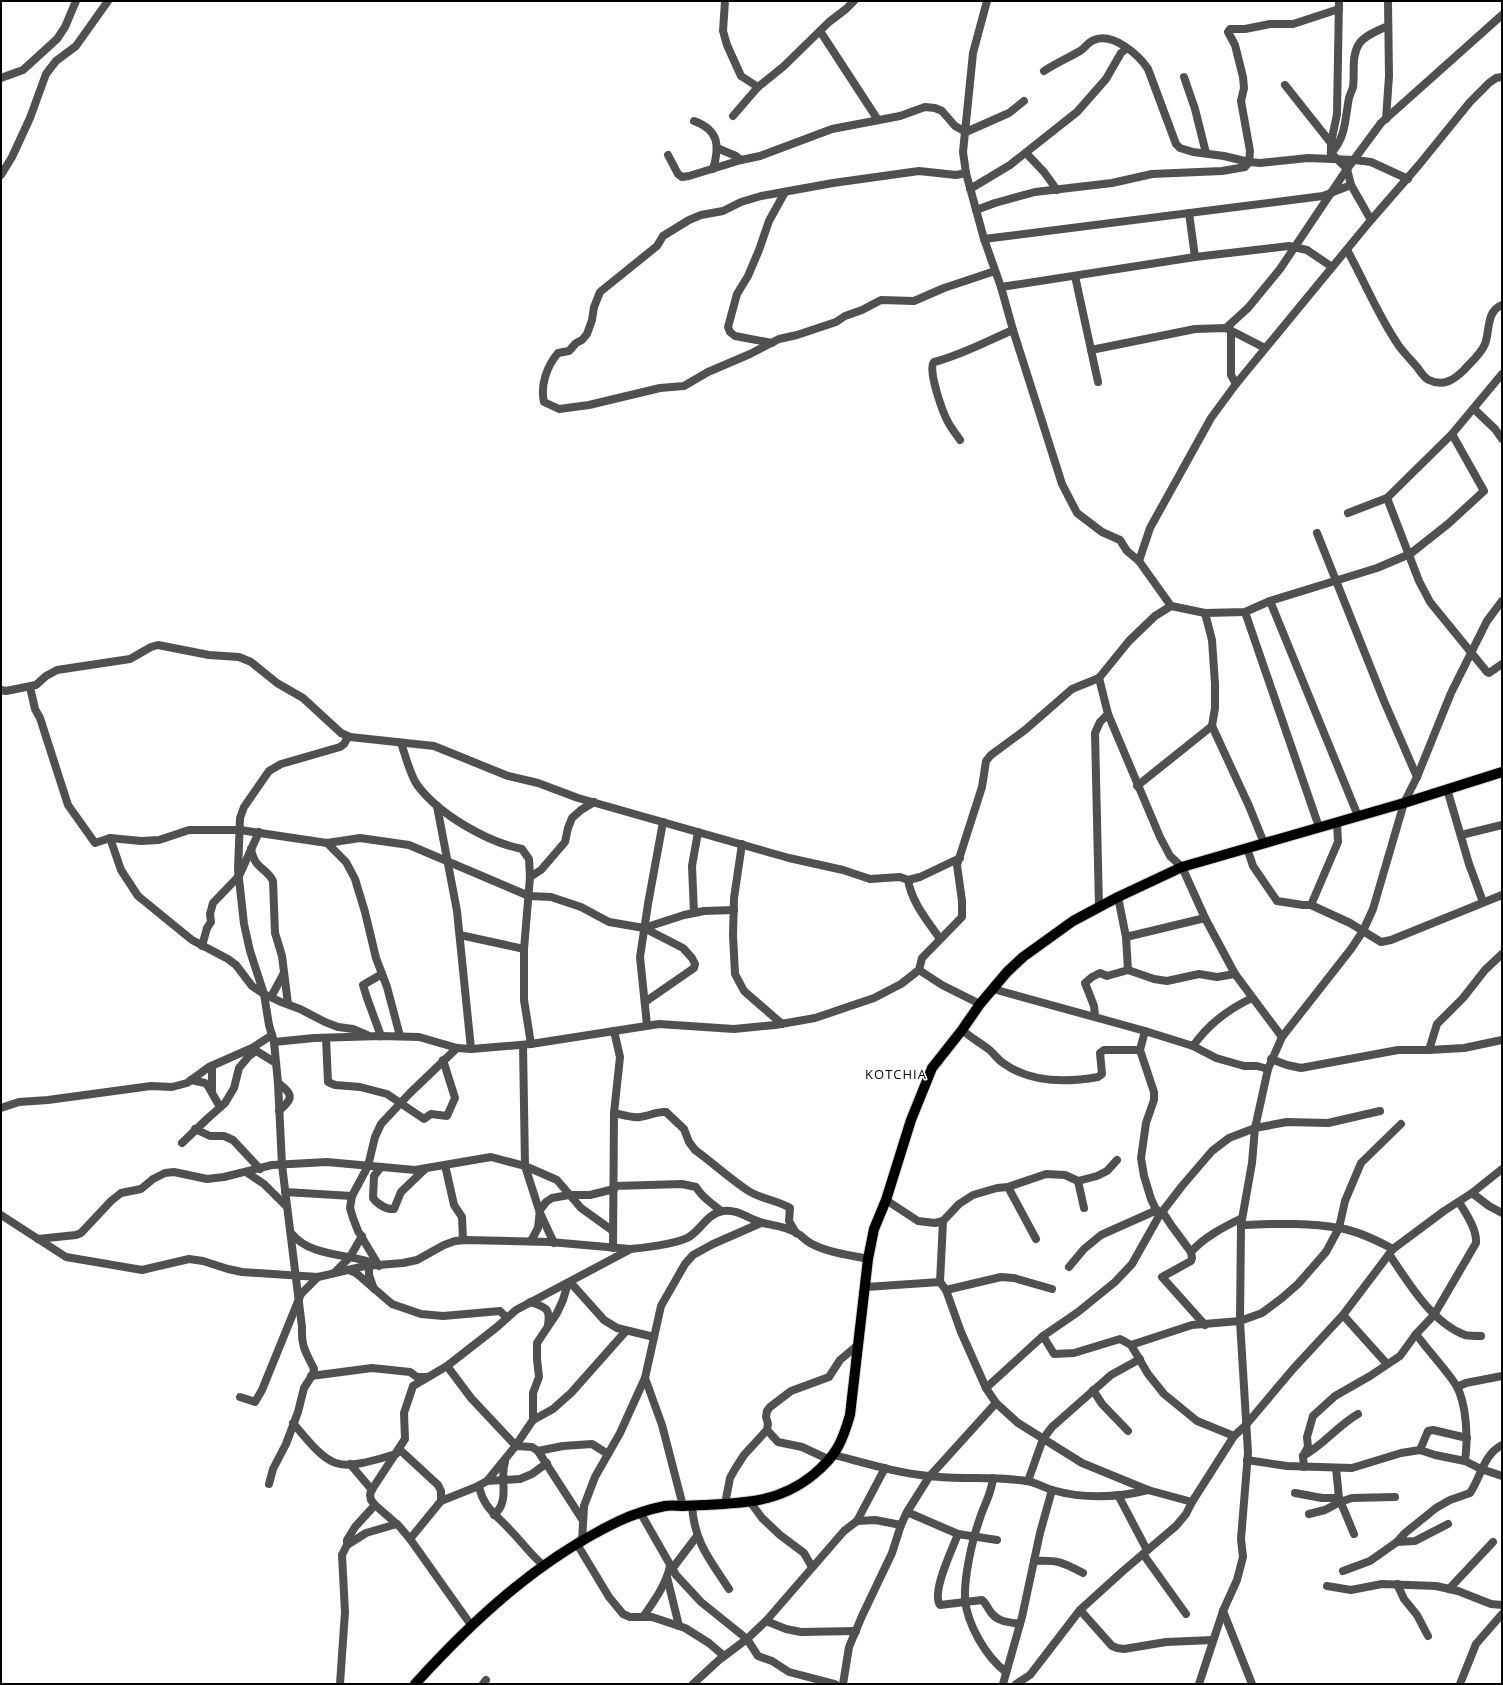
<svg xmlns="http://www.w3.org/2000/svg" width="1503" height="1685" font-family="'Open Sans',sans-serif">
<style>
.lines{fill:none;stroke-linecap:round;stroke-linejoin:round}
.major-casing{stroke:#dbdbdb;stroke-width:12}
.minor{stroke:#505050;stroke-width:8}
.major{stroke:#000;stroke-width:10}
.labels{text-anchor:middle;stroke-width:3;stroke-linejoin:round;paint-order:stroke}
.quarter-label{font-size:13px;letter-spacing:1px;fill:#000;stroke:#fff}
</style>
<rect width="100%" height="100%" fill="#fff"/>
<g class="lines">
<defs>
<path id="major" d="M 415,1684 C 474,1619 539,1559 619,1521 C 634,1514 650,1509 665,1506 C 671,1505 677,1506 683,1506 C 731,1503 774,1507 813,1475 C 836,1456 842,1443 850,1415 L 868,1259 L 874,1229 L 886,1200 L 911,1120 L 932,1068 L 962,1030 L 980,1004 L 1007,972 L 1023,957 L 1073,921 L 1118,897 L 1182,867 L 1404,803 L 1502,772"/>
</defs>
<use href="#major" class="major-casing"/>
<g class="minor">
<polyline points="725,1 723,31 727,45 741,76 758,87"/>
<polyline points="987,1 973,53 963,152 966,173 984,239 1001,287 1013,330 1062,484 1077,513 1102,532 1120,540 1127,551 1139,561 1171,606 1205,613 1245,612 1270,601 1377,568 1410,554 1448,524 1484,491 1452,434"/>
<polyline points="1339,1 1337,114 1331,143 1331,153 1347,169 1351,185 1371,220"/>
<polyline points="820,31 878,120"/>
<path d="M 1044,71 C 1056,63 1068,58 1080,51 C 1085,48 1088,42 1094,40 C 1113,32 1139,55 1148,69 L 1176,144 L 1180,148 L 1193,152 L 1224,156 L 1249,162 L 1260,163 L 1308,158 L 1355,160 L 1371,162 L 1408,179"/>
<polyline points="1184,77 1195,109 1206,153"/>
<polyline points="1,78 23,70 57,39 65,27 76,1"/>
<polyline points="1285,85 1331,143"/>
<polyline points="733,116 758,87 784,66 829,22 846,9 854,1"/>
<polyline points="1386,119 1389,76 1388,1"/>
<path d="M 694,121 C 719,130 720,146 713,169"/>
<polyline points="717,148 736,156 741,160"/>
<polyline points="1026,153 1044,172 1057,190"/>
<path d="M 1331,153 C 1346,138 1345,118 1349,98 C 1350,94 1352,91 1353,87 C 1355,73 1351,56 1359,44 C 1365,35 1379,30 1388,26"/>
<polyline points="668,155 678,174 682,177 689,176 741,160 760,156 832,129 900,116 925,107 935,108 942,111 955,126 966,132 1009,113 1024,101"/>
<path d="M 966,173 L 956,175 L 919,171 L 833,183 L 761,196 L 741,202 L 723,211 L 701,215 L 689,220 L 663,236 L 657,246 L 600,292 L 594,307 L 592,320 L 587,334 L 582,340 L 576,343 L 569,351 L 558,353 C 547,366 540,385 544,402 L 559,409 L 589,405 L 660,388 L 684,386 L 708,372 L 750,354 L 779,339 L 797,335 L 836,322 L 845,316 L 862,310 L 881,300 L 914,301 L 944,288 L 995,271"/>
<polyline points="1,175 12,157 30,118 46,74 56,61 76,46 108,1"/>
<polyline points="970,189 1010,165 1077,112 1106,79 1121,53 1126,49"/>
<polyline points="976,210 995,203 1035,192 1112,183 1152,174 1222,171 1245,167 1249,162 1250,151 1241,101 1244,88 1243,77 1235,45 1228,32 1230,29 1245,29 1270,24 1293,24 1339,9"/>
<polyline points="1189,213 1195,257"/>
<polyline points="984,239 1323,196 1351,185"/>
<path d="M 1347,250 C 1365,282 1378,316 1399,346 C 1404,353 1411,360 1417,367 C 1420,371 1424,378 1429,380 C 1443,387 1454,380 1464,370 C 1471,362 1481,354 1485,344 C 1490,331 1486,311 1502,305"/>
<polyline points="1075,276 1098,382"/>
<polyline points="1001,287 1195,257 1289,246 1307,250 1332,267"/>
<polyline points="1226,328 1248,308 1280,269 1347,169 1381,123 1502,15"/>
<polyline points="1231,331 1231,375 1236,384"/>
<polyline points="772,343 735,336 730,332 728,327 737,294 748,276 759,250 769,221 785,192"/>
<polyline points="1091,350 1195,329 1226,328 1265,348"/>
<polyline points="1474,409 1495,429 1502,439"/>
<path d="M 960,440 C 956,434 951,428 948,422 C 943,413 927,369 934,362 C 962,355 987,341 1013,330"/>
<polyline points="1387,498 1419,581 1430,602 1487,672 1489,673 1502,664"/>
<polyline points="1348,513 1387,498 1452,434 1502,374"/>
<polyline points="1317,533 1384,701 1417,777"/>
<polyline points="1139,561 1150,528 1211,418 1236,384 1371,220 1418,166 1470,102 1489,83 1496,78 1502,77"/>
<polyline points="1270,601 1358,816"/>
<polyline points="1245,612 1319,827"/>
<polyline points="1205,613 1212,640 1215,684 1215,708 1212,726 1249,806 1264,843"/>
<polyline points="1099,678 1108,714 1160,837 1170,856 1182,867 1205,918 1235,974 1282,1037"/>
<polyline points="30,687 35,709 40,718 68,805 95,843 110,838 141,841 159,840 189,830 240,830 327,843 360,838 409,845 529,896 551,897 581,907 609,922 644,928 683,948 692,958 695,964 694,968 645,1002"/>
<polyline points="1,690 6,691 36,685 46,676 57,670 130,659 151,647 158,645 209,655 239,657 251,662 277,683 303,698 341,733 350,737 434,746 508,776 538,783 578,798 789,858 843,870 870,879 900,877 908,880 920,877 960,858"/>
<path d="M 401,743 C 405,754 411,778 418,786 C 440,815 487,842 522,849 L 529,859 L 530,877 L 524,949 L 524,1000 L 531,1044"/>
<polyline points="1137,786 1212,726"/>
<polyline points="1447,789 1469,864 1483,902"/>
<polyline points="437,806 457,911 471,1049"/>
<polyline points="1461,835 1502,825"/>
<polyline points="110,838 121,870 138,896 192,940 228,959 236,965 252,986 264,994 281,1002 300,1009 325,1022 338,1027 353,1029 367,1035"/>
<polyline points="327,843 346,862 355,879 365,912 376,958 387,987 400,1036"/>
<polyline points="742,844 734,898 733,935 735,974 744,991 782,1024"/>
<polyline points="1247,848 1253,866 1277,901 1303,905 1311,905 1338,842 1337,822"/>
<path d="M 251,849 C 255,870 266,867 273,881 L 275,933 L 282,956 L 288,1004"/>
<polyline points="530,877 541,870 565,842 568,828 572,818 581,810 594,802"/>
<path d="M 908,880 C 912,903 927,920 940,939"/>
<polyline points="1118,897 1126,937 1128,970"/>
<polyline points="1311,905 1350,923 1381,942 1391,940 1502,895"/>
<polyline points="1099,907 1095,733 1100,722 1108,714"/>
<polyline points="694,913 692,866 698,832"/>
<polyline points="644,928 684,915 704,911 734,910"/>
<polyline points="460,935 524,949"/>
<polyline points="1126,937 1205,918"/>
<polyline points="202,946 207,928 211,922 210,914 213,903 239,876 259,832"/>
<polyline points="919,970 942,985 980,1004"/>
<polyline points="993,989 1145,1031 1193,1046 1216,1058 1244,1066 1257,1066 1268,1069"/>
<polyline points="271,997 284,973"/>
<polyline points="1095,1016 1094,1006 1085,983 1092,977 1100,973 1107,976 1128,970 1154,979 1167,981 1199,974 1217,977 1235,974"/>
<polyline points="647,1025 640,957 648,904 663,822"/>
<path d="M 962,1030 C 970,1037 979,1042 987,1048 C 993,1052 997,1059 1003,1063 C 1031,1083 1065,1083 1098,1077 L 1102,1074 L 1100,1053 L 1104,1050 L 1140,1050"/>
<polyline points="1145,1031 1140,1050 1154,1092 1154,1100 1146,1123 1141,1158 1144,1176 1151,1199 1159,1216"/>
<polyline points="381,1036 367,998 363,985 382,974"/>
<polyline points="326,1038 328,1082 335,1085 360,1087 387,1094 424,1119 431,1114 447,1116 455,1098 443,1060"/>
<polyline points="274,1042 314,1038 381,1036 419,1037 457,1048 471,1049 531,1044 659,1024 734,1029 775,1025 815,1018 874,998 901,984 919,970 922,958 962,917 962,901 957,865 982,787 986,761 991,755 1025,730 1072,689 1099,678 1129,641 1155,616 1171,606"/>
<polyline points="523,1045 525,1166 540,1213 554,1243"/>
<path d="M 1193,1046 C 1209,1024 1227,1010 1252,998"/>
<polyline points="253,1049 276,1063"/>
<polyline points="1429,1050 1437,1024 1463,998 1485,970 1502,954"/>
<polyline points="1271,1059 1287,1065 1301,1068 1398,1050 1429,1050 1464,1048 1502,1040"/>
<polyline points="212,1066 212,1090"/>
<polyline points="191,1080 205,1083 208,1086 220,1107"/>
<path d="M 278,1083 C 294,1095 293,1098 279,1111"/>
<polyline points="1,1108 19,1102 48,1100 151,1086 172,1087 187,1083 209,1067 252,1048 272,1035"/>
<path d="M 614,1113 C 623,1115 631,1118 640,1117 C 649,1116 657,1111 666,1112 L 684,1129 L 689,1142 L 695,1150 C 713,1163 729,1178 747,1190 C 760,1199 777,1200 790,1208 L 789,1221 L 796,1233"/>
<polyline points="195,1129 210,1136 224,1136 233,1140 260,1169"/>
<polyline points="182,1143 207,1119 225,1103 234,1088 239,1068 249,1056 256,1051"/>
<polyline points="445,1165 454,1205 462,1217 463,1240"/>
<path d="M 381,1167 L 374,1176 L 373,1198 C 377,1204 387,1210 394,1209 L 401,1192 L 425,1169"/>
<polyline points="246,1172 264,1184 286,1206"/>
<polyline points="1078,1181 1084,1208"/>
<path d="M 614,1186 L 682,1184 L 696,1187 C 703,1199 711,1202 721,1211"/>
<polyline points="1008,1187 1036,1239"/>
<polyline points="285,1192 352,1196"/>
<polyline points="1472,1193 1489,1206 1502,1213"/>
<polyline points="886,1200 918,1221 935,1223 943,1221 959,1204 973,1195 997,1188 1008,1187 1046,1174 1065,1175 1078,1181 1097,1176 1107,1171 1117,1160"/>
<polyline points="1162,1211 1171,1225 1191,1252"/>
<path d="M 1,1215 L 66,1257 L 142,1270 L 189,1259 L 203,1261 L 228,1269 L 242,1272 L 318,1277 L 365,1266 L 403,1263 L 417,1260 L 444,1245 L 455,1241 L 466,1240 L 550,1242 L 630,1249 C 643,1248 675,1244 687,1238 C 700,1232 707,1213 723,1211 C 739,1209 748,1219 763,1223 C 776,1226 788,1227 800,1235 C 804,1238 807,1242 812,1244 C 829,1253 850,1255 868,1259"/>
<path d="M 1241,1225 C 1273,1224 1307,1222 1339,1228 C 1358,1231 1376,1240 1393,1249"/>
<path d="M 292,1234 C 309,1255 342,1254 367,1261 L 369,1266 L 369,1275 L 374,1289"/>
<polyline points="38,1239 76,1235 81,1233 111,1201 121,1193 141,1189 153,1179 165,1173 174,1172 207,1179 224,1177 272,1165 327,1162 415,1170 491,1157 525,1166 557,1180 581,1208 613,1231"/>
<polyline points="531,1241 538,1228 540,1210 546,1202 552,1198 569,1195 590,1195 614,1189"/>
<polyline points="613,1248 614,1113 620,1057 614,1031"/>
<path d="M 1389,1254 C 1408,1282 1432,1323 1465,1335 C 1470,1336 1476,1336 1481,1336"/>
<polyline points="379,1266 358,1231 353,1218 350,1208 352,1196 368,1166 375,1137 381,1124 410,1093 457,1048"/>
<polyline points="1069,1267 1084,1249 1101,1235 1157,1210"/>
<polyline points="349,1270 356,1273 392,1304 421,1314 443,1316 500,1311 507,1318"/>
<polyline points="334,1273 350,1257 362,1236"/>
<polyline points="570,1282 604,1320 617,1328 654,1337"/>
<polyline points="940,1282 943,1221"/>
<polyline points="866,1287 940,1282 946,1290 961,1332 986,1388 996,1403 1018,1423 1082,1463 1148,1490 1192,1502"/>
<polyline points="946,1290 1001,1277 1014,1278 1052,1289"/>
<path d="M 530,1302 C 545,1307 551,1308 548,1325"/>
<polyline points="1343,1315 1387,1364"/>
<path d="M 1205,1325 L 1162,1277 L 1191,1261 L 1192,1258 L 1191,1252 C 1204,1237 1224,1227 1242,1218"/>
<path d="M 1416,1334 C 1429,1352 1444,1367 1456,1385 C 1467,1404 1468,1440 1465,1461"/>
<polyline points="1043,1336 1054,1354 1074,1353 1120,1339 1131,1345 1192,1325 1240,1321 1262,1313 1282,1298 1298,1284 1326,1252 1339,1228 1345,1201 1361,1163 1401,1124"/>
<polyline points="1131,1345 1148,1374 1164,1394 1197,1421 1234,1436"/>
<polyline points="447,1366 471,1398 516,1446 532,1447 538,1451 582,1519"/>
<polyline points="311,1376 372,1368 410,1372 417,1377 426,1377"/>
<polyline points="645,1378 662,1425 683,1506"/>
<polyline points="1457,1387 1466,1383 1502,1376"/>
<polyline points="986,1388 1043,1336 1078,1312 1115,1282 1132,1264 1159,1216 1182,1186 1212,1151 1229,1138 1255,1128 1287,1122 1328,1123 1380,1111"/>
<polyline points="1093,1390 1102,1404 1128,1431"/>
<polyline points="240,1397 255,1402 262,1390 301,1294 318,1277"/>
<polyline points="533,1420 533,1393 539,1377 537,1359 537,1343 557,1313 563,1300 568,1283"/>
<path d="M 293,1423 C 333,1471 335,1472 396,1454"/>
<polyline points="767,1430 778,1442 802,1447 830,1460"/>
<polyline points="399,1449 438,1485 441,1491 441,1501"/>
<polyline points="1420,1450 1428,1431 1433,1430 1467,1438"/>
<polyline points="538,1451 563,1446 592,1444 608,1454"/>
<path d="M 834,1455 C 865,1463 897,1473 929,1476 C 961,1480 994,1476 1026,1481 C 1035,1482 1043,1487 1052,1490 C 1084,1499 1116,1498 1148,1490"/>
<path d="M 1303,1456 C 1324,1445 1337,1426 1358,1414"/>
<polyline points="1247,1460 1287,1466 1352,1468 1401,1453 1420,1450 1435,1455 1465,1461 1481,1469 1502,1476"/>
<polyline points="350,1464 372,1490"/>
<path d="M 1304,1467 L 1303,1456 L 1308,1447 L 1307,1437 L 1313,1416 L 1335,1396 L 1370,1376 L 1400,1356 L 1416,1334 L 1434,1315 L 1476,1243 C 1477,1229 1466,1214 1459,1202"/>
<polyline points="1336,1468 1339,1498 1354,1534"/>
<path d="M 993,1478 C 991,1496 984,1504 979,1521 C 972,1541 964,1577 965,1599 C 967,1624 986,1657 1006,1672"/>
<polyline points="487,1481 514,1448 533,1420 553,1409 571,1393 626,1331"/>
<polyline points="1028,1481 1043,1439 1052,1427 1111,1375 1140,1359"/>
<path d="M 269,1484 L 273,1469 L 286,1444 L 298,1412 L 304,1388 L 313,1374 L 314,1369 C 306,1352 301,1347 302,1327 L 282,1165 L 278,1083 L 274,1042 L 269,1025 L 264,994 L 250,951 L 244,924 L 238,870 L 240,818 L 244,807 L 269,771 L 281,764 L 340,747 L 344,744 L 348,737"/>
<path d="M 479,1486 C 483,1508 498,1516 511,1531 C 523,1543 530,1554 543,1565"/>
<polyline points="1295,1493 1322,1498 1339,1498"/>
<polyline points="1118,1495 1147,1550"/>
<polyline points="751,1503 762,1518 780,1535 804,1553 812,1567"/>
<polyline points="725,1504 730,1478 735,1469 744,1455 767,1430 768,1424 766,1417 767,1411 770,1407 791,1391 829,1377 840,1360 859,1344"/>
<path d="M 692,1505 C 694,1542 710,1560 729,1589"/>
<polyline points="640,1512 676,1575 701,1602 747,1639 758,1656 772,1661 789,1672 835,1684"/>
<polyline points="907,1512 958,1534 997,1540"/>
<polyline points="1309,1514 1325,1510 1340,1502 1352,1498 1395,1497"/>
<path d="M 494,1515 C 511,1500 499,1480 505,1462"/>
<polyline points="857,1521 885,1468"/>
<path d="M 958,1534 C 953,1548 931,1592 940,1605 L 982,1600 C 986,1603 987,1607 990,1611 C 997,1622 1008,1622 1020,1624"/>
<polyline points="410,1539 441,1501 476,1487 487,1481 520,1479 532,1474 547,1463"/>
<polyline points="582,1542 584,1506 595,1477 620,1433 645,1378 661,1306 685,1264 693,1255 713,1244 761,1223"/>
<polyline points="1397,1542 1415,1541 1448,1524"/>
<polyline points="577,1544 609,1597 623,1614 630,1617 652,1617 685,1628 709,1643 724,1656"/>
<polyline points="347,1545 366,1533 397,1524"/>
<polyline points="1143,1554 1186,1614"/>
<path d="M 1034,1561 C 1059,1560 1062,1562 1083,1573"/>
<polyline points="672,1569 697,1536"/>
<path d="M 1343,1571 L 1370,1561 L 1397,1542 L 1405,1533 L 1436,1508 L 1450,1500 L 1470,1493 C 1481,1477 1483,1455 1502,1445"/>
<polyline points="667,1577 679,1626"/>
<polyline points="1397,1584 1404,1599 1417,1615 1428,1636"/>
<polyline points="1327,1586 1351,1590 1382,1584 1436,1586 1458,1591 1491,1604 1502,1605"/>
<polyline points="1449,1589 1493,1542"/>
<polyline points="1080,1610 1112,1646 1117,1648 1124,1649 1166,1642 1213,1640"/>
<polyline points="1223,1611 1252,1684"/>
<path d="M 643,1617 C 654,1601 666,1585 670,1566"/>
<polyline points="766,1621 786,1629 801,1632 856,1631"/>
<polyline points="471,1625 410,1539 399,1526 375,1505 371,1500 370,1495 371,1491 405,1439 404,1413 413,1386 447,1366 497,1327 516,1310 629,1250"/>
<polyline points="340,1684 345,1612 342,1555 347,1545 347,1540 355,1527 375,1505"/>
<polyline points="483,1684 486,1680"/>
<polyline points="693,1684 719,1660 747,1639 766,1621 844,1531 857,1521 875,1520 901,1525"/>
<polyline points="843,1684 849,1647 862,1616 892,1553 901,1525 907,1512 929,1477 996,1403"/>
<polyline points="1003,1684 1022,1617 1040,1533 1052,1490"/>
<polyline points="1016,1684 1030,1675 1080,1610 1123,1571 1176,1526 1186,1514 1192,1502 1234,1436 1245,1426 1293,1369 1343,1315 1393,1249 1444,1211 1472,1193 1502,1169"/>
<polyline points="1199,1684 1223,1611 1237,1580 1243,1557 1241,1539 1248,1453 1240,1321 1241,1225 1252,1163 1255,1128 1268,1069 1282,1037 1351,949 1363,931 1373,909 1404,803 1417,777 1451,693 1487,621 1502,601"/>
<polyline points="1460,1684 1476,1644 1502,1614"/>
</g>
<use href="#major" class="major"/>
</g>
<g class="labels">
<g class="quarter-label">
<text x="896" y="1079">KOTCHIA</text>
</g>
</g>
<rect width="1503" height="1685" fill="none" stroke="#000000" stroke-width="4"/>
</svg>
